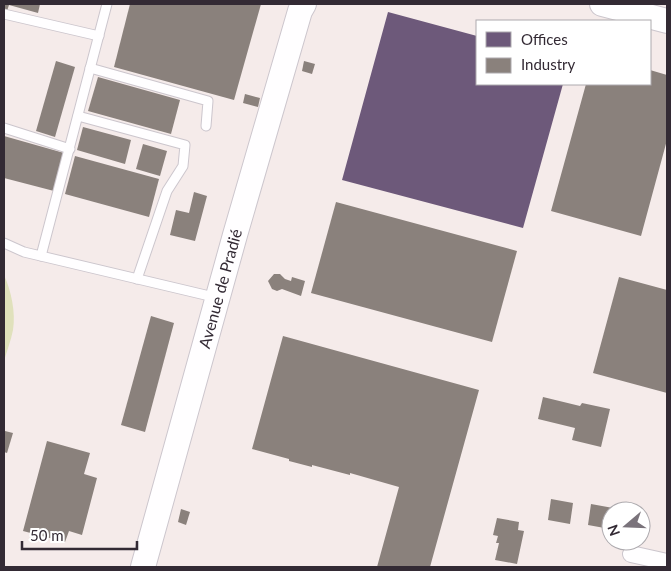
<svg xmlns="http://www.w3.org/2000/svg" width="671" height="571" font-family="Lato,sans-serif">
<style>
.industrial{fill:#f5ebea;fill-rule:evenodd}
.forest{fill:#e0e1bc}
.offices{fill:#6d597a}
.industry{fill:#8a817c}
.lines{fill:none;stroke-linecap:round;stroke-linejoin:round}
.lane-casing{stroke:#ccc6cd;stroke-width:11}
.street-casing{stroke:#ccc6cd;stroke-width:18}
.secondary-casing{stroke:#ccc6cd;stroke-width:26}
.lane{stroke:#fffeff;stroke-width:9}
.street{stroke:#fffeff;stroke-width:16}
.secondary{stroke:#fffeff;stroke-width:24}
.labels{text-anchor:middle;stroke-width:5;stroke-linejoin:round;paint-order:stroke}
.street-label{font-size:16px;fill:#332a34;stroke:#fff}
</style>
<rect width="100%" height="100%" fill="#fdfafe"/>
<path class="industrial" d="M 4,4 L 667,4 L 667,567 L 4,567 ZM 477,21 L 650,21 L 650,84 L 477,84 ZM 611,511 L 641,511 L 641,541 L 611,541 Z"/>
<path class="forest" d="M 4,275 C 11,290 16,313 13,330 C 11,340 7,351 4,361 Z"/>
<polygon class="offices" points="388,12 477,36 477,84 563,84 523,228 342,180"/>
<g class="industry">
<polygon points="4,4 40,4 38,13 9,5 6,14 4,13"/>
<polygon points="130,4 261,4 234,100 114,67"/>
<polygon points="56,61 75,67 55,137 36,131"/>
<polygon points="304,61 315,64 312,74 302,71"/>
<polygon points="650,70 667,75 667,140 641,236 551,211 586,84 650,84"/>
<polygon points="98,77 180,100 171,134 88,111"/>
<polygon points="245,94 260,98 258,107 243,103"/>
<polygon points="83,127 131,140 125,164 77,150"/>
<polygon points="4,136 64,153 54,191 4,178"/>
<polygon points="143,144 167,151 160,176 136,169"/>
<polygon points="75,156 159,179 149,217 65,194"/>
<polygon points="194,192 207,196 195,241 170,235 176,210 189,213"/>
<polygon points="336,202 517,251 492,342 311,293"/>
<polygon points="274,274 280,274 285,279 291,281 292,277 305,281 301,296 282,289 277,291 272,289 268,281"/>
<polygon points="619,277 667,290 667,393 593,373"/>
<polygon points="151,316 174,323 145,432 121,425"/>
<polygon points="283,336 479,390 430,567 377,567 399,487 350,473 350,475 312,465 312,467 289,461 289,459 252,449"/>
<polygon points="543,397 580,406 582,403 610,409 601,447 572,440 575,428 538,419"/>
<polygon points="5,431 13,433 7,453 4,452"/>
<polygon points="47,441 90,453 84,474 97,478 82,535 69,531 65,542 23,531"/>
<polygon points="551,499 573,503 570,524 548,520"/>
<polygon points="591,504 613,508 613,511 611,511 610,529 588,525"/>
<polygon points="181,509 190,512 186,525 178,522"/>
<polygon points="497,518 519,522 518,530 524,531 517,564 495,560 499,543 496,543 498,536 493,535"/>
</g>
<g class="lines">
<defs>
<g id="lane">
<polyline points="4,14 99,36"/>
<polyline points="90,68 208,101 206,126"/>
<polyline points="78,116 185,145 183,166 167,191 137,279"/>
<polyline points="4,128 70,149"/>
<polyline points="4,243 24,252 218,298"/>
<polyline points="41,256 107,4"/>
</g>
<polyline id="street" points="631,554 667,562"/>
<g id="secondary">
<polyline points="602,4 667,21"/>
<path id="s1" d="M 143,567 L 235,235 L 300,11 L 304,4"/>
</g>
</defs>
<use href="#lane" class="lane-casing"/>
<use href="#street" class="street-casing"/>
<use href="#secondary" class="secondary-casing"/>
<use href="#lane" class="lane"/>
<use href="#street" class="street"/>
<use href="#secondary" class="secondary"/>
</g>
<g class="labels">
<g class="street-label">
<text dy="6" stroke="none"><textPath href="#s1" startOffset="289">Avenue de Pradié</textPath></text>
</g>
</g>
<rect width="671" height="571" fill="none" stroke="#332a34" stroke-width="10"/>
<rect x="476" y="20" width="175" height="65" fill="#ffffff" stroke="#adaaae"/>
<rect x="486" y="32" width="25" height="15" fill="#6d597a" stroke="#adaaae"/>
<text x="521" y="45" font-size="15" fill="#332a34">Offices</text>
<rect x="486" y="58" width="25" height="15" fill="#8a817c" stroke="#adaaae"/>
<text x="521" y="70" font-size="15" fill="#332a34">Industry</text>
<g transform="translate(626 526) rotate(251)"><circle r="24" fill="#ffffff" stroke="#adaaae"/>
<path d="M0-4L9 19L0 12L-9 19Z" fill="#7a737b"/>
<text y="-8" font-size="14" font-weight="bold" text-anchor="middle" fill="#332a34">N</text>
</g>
<path d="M22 541v8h115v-8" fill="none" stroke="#332a34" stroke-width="2.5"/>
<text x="30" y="541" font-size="15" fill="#332a34" stroke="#ffffff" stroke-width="4" paint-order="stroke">50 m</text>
</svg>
